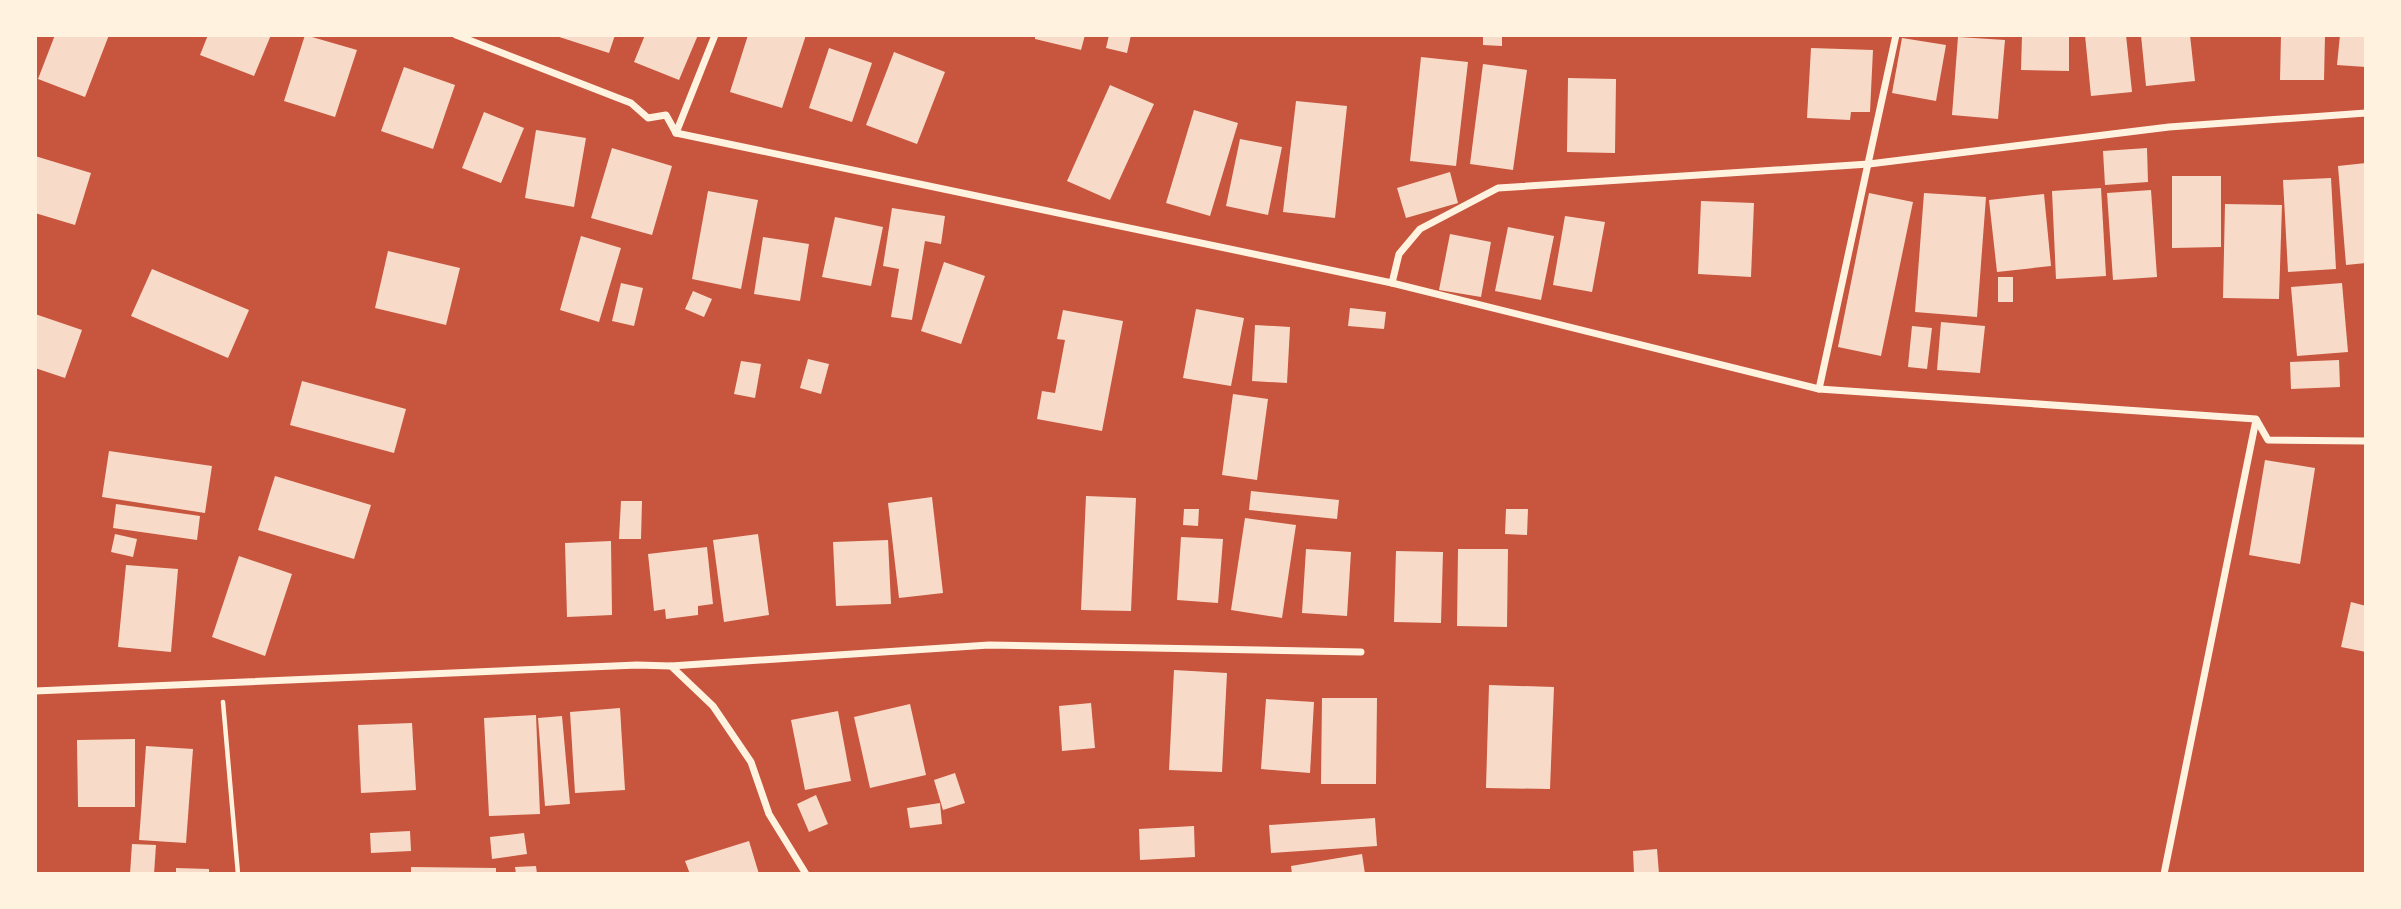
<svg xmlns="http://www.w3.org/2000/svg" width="2401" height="909" font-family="'PT Sans Narrow',sans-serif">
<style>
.building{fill:#f7dbc8}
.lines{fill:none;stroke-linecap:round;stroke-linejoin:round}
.path{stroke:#fff3e0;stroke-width:4.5}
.minor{stroke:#fff3e0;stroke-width:7}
</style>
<rect width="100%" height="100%" fill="#c8553d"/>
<g class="building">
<polygon points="55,35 109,35 85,97 38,79"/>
<polygon points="208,35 271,35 254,76 200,55"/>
<polygon points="305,35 357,50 335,117 284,101"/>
<polygon points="553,35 615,35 609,53"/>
<polygon points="645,35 698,35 679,80 634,62"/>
<polygon points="748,35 806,35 782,108 730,92"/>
<polygon points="1035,35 1085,35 1081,50 1035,39"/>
<polygon points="1109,35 1131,35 1127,53 1106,48"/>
<polygon points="1483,35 1502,35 1502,46 1483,45"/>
<polygon points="2022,35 2069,35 2069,71 2021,70"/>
<polygon points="2085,35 2126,35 2132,92 2091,96"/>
<polygon points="2141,35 2190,35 2195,81 2146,86"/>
<polygon points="2281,35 2325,35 2324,80 2280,80"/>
<polygon points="2340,35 2366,35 2366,67 2337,65"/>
<polygon points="1958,37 2005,40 1998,119 1952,115"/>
<polygon points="1902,38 1946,45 1936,101 1892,93"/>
<polygon points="829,48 872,63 852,122 809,108"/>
<polygon points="1811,48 1873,50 1870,112 1851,112 1850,120 1807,118"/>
<polygon points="894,52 945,72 917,144 866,125"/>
<polygon points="1421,57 1468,62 1456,166 1410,161"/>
<polygon points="1483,64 1527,70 1513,170 1470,164"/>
<polygon points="404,67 455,85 433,149 381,131"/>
<polygon points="1568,78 1616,79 1615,153 1567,152"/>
<polygon points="1110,85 1154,104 1110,200 1067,181"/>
<polygon points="1296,101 1347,106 1335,218 1283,212"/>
<polygon points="1194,110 1238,123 1210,216 1166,203"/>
<polygon points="484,112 524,128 501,183 462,168"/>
<polygon points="536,130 586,138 574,207 525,198"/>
<polygon points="1240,139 1282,147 1268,215 1226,206"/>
<polygon points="612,148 672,166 652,235 591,218"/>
<polygon points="2147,148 2148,182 2105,185 2103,151"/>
<polygon points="35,156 91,173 75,225 35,213"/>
<polygon points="2366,163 2366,263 2346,265 2338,166"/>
<polygon points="1450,172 1458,203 1406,218 1397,188"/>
<polygon points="2172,176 2221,176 2221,247 2172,248"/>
<polygon points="2331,178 2336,269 2288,272 2283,180"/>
<polygon points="2101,188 2106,276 2056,279 2052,191"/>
<polygon points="2151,190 2157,277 2113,280 2107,193"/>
<polygon points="708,191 758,200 741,289 692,279"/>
<polygon points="1869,193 1913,202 1881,356 1838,347"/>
<polygon points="1924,193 1986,197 1977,317 1915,312"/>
<polygon points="2044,194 2051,266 1997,272 1989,200"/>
<polygon points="1701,201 1754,203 1751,277 1698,274"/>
<polygon points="2225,204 2282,205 2279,299 2223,298"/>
<polygon points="892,208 945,216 941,244 925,241 912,320 891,317 899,269 883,266"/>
<polygon points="1565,216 1605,222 1592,292 1553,285"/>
<polygon points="835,217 883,227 871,286 822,277"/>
<polygon points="1508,227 1554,236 1541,300 1495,291"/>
<polygon points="1450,234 1491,242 1481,297 1439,290"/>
<polygon points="581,236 621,248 599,322 560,310"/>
<polygon points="763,237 809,244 800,301 754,294"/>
<polygon points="388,251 460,268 446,325 375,308"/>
<polygon points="944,262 985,276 961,344 921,331"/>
<polygon points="152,269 249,310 228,358 131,316"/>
<rect x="1998" y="277" width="15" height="25"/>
<polygon points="621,283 643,288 634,326 612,321"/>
<polygon points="2342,283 2348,352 2297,356 2291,287"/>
<polygon points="693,291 712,299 704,317 685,309"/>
<polygon points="1350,308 1386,312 1384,329 1348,326"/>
<polygon points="1196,309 1244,318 1231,386 1183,378"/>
<polygon points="1063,310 1123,321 1102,431 1037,419 1042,391 1055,393 1065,340 1057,339"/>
<polygon points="35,314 82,330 65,378 35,368"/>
<polygon points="1941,322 1985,326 1980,373 1937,370"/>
<polygon points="1255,325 1290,327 1287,383 1252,381"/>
<polygon points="1912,326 1932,328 1927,369 1908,367"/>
<polygon points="808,359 829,364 821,394 800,388"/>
<polygon points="2339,360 2340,387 2291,389 2290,362"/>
<polygon points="741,361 761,364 755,398 734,394"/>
<polygon points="302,381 406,409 394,453 290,425"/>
<polygon points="1233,394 1268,399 1257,480 1222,475"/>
<polygon points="109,451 212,466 205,513 102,497"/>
<polygon points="2265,460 2315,468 2300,564 2249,555"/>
<polygon points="275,476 371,505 354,559 258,530"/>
<polygon points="1251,491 1339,500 1337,519 1249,510"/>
<polygon points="1086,496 1136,498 1131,611 1081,610"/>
<polygon points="932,497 943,593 899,598 888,503"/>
<polygon points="621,501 642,501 641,539 619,539"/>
<polygon points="116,504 200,516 197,540 113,528"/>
<polygon points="1184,509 1199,509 1198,526 1183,525"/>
<polygon points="1506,509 1528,509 1527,535 1505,534"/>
<polygon points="1245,518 1296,525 1282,618 1231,610"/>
<polygon points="115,534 137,539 133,557 111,552"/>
<polygon points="758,534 769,615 724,622 713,540"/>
<polygon points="1181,537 1223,539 1218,603 1177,600"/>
<polygon points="888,540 891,604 836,606 833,542"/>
<polygon points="611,541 612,615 567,617 565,543"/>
<polygon points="707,547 713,604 698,606 698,615 666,619 665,609 654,611 648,554"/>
<polygon points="1306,549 1351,552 1347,616 1302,613"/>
<polygon points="1458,549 1508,549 1507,627 1457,626"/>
<polygon points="1396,551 1443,552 1441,623 1394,622"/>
<polygon points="239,556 292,574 265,656 212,637"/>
<polygon points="126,565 178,569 171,652 118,647"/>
<polygon points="2351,602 2366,606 2366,652 2341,647"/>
<polygon points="1174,670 1227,673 1222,772 1169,770"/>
<polygon points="1489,685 1554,687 1550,789 1486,788"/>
<polygon points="1322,698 1377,698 1376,784 1321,784"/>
<polygon points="1266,699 1314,702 1310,773 1261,769"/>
<polygon points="1091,703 1095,748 1062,751 1059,706"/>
<polygon points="910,704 926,775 870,788 854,717"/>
<polygon points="620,708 625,790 575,793 570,712"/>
<polygon points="838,711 851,781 805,790 791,720"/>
<polygon points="536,715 540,814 489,816 484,718"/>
<polygon points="562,716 570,804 545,806 538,718"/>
<polygon points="412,723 416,790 361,793 358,725"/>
<polygon points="135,739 135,807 78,807 77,740"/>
<polygon points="146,746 193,749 186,843 139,840"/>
<polygon points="955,773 965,803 943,810 934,780"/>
<polygon points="816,795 828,824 809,832 797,804"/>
<polygon points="940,803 942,824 910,828 907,808"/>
<polygon points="1375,818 1377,846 1271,853 1269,825"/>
<polygon points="1194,826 1195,857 1140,860 1139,829"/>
<polygon points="410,831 411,851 371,853 370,833"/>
<polygon points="524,833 527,854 492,859 490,837"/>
<polygon points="749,841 759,874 690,874 685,861"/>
<polygon points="132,844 156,845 154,874 130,874"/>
<polygon points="1657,849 1659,874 1634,874 1633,851"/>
<polygon points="1362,854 1365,874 1292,874 1291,866"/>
<polygon points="536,866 537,874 516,874 515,867"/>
<polygon points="411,867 496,868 496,874 411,874"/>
<polygon points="176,868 209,869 209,874 176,874"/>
</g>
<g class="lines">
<polyline class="path" points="223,702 238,874"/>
<g class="minor">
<polyline points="456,35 631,103 648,118 666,115 676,133 715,35"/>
<polyline points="676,133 1392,283 1819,389 2256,419 2268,440 2366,441"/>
<polyline points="1392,283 1399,254 1420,229 1498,188 1869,164 2169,127 2366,113"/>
<polyline points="1819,389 1896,35"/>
<polyline points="671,666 989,645 1361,652"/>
<polyline points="35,691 637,665 671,666 713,706 751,762 769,814 806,874"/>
<polyline points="2164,874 2256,420"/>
</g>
</g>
<rect width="2401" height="909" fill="none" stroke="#fff3e0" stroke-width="74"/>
</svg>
